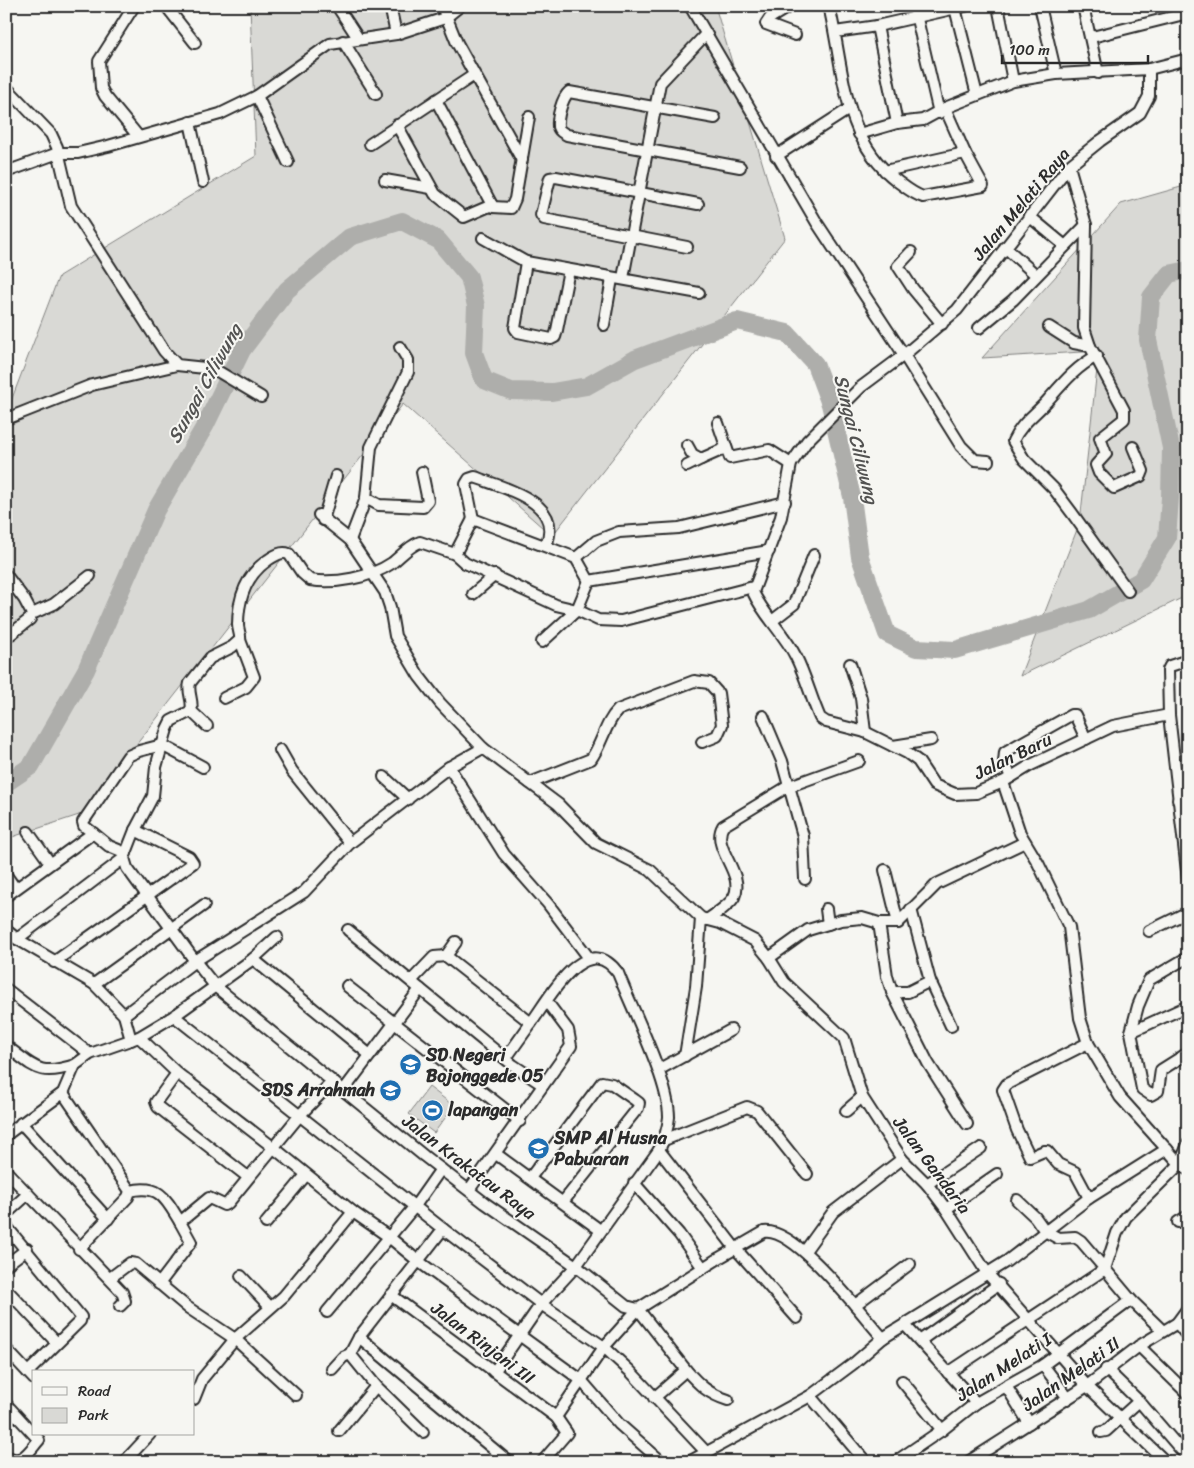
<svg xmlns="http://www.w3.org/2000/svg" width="1194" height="1468" font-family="Sriracha,sans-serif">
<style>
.green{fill:#d9d9d5;stroke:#828280}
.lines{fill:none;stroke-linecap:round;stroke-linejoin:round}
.river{stroke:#aeaeab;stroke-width:18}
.minor-casing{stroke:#2b2b2b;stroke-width:14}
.minor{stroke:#f6f6f2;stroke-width:10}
.labels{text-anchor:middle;stroke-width:4;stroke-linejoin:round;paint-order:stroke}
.street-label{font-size:18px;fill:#2b2b2b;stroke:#f6f6f2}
.poi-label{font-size:18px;font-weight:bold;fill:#2b2b2b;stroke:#f6f6f2;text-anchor:start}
.water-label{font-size:19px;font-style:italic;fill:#525251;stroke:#f6f6f2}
</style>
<rect width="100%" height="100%" fill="#f6f6f2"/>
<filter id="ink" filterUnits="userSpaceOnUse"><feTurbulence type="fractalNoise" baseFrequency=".02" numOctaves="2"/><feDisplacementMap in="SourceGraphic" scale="10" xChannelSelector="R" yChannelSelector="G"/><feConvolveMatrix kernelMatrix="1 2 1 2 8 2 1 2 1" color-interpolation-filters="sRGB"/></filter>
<g filter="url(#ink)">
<g class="green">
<polygon points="250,6 715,6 785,238 552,536 403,404 82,814 6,839 6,414 59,276 256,156"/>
<polygon points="1188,185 1188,595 1020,676 1080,522 1099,351 982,358 1121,204"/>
<polygon points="429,1087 454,1106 434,1133 409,1114"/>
</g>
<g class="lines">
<polyline class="river" points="6,783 31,766 86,670 156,510 205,426 242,350 287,290 350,237 402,221 438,240 469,277 476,306 474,353 484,380 511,391 552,392 587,386 635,359 737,321 787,333 815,364 830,404 852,497 860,557 887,634 916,648 955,650 1089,610 1141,580 1167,538 1170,498 1171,448 1148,340 1151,297 1169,274 1188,270"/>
<defs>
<g id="minor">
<polyline points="134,6 99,61 101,88 105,96 138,136"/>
<polyline points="166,6 195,43"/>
<polyline points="337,6 358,38"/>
<polyline points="390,6 396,34"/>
<polyline points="442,6 457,43 522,160"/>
<polyline points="690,6 817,223 904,355 961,446 975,460 988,461"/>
<polyline points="790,6 770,18 766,24 795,35"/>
<path d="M 829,6 C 844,68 842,139 897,181 C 905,187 913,194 923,197 L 983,186 L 965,153 L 945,108"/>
<polyline points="914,6 939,113"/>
<polyline points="998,6 1013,81"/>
<polyline points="1040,6 1056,74"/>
<polyline points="1083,6 1098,73"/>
<polyline points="955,8 977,95"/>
<polyline points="877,26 897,123"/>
<polyline points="835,32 877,26 965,6"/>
<polyline points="1096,36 1188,13"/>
<polyline points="343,41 376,94"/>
<path d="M 1149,69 L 1149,96 L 1140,113 L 1100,141 L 1069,166 L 957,310 L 904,355 L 861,387 L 807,441 L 791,464 L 781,517 L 753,592 C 764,616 784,633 796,657 C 806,677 811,698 820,718 L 826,722 L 865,732 L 907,753 L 918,761 L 934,785 L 955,794 L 976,793 L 1003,782 L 1031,765 L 1113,726 L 1169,715 L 1188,880"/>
<polyline points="6,87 51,134 57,147 71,206 164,351 177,365 214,369 261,397"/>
<polyline points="257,96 288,162"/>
<polyline points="436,100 493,207 511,208 515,199 529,117"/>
<path d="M 715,118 L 569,92 C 562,98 557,118 558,127 C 559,131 563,133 567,135 L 740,167"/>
<polyline points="190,122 203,182"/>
<polyline points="397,125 435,194 464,217 492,205"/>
<polyline points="859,134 897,123 923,120 945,108 1013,81 1056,74 1149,69 1188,59"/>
<polyline points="370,144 474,75"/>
<polyline points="776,156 849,109"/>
<polyline points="1069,166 1086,225 1084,328 1090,346 1124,410 1124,419 1100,438 1106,454 1096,465 1099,473 1114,488 1141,476 1143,471 1133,447"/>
<polyline points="885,171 965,153"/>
<polyline points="6,172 58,153 78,153 108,146 220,114 257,96 330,44 396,34 445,18 460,6"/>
<polyline points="385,180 431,188"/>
<polyline points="1029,216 1064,245"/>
<polyline points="483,238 526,262 699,293"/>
<polyline points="687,247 544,219 541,215 550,178 556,177 698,204"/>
<polyline points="1005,247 1036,275"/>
<polyline points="911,252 898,266 913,289 942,324"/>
<polyline points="526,262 515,328 518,332 551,339 555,337 557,330 569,270"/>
<polyline points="623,278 660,83 706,34"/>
<polyline points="604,325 612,279"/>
<polyline points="1049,327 1074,343 1090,346"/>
<polyline points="979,328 1013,300 1086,225"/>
<path d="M 1097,356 C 1077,366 1063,383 1048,400 C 1036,414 1021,423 1013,441 L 1024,459 L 1054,489 L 1072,513 L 1128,591"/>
<polyline points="6,419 92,385 177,365"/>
<polyline points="718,423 730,458 769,450 791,464"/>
<polyline points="687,445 692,454 701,459 726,448"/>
<polyline points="687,466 701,459"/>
<polyline points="366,498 379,505 423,507 428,501 422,472"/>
<polyline points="319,515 350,540 385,592 390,607 395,636 419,676 440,703 483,748 558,804 596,843 650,870 701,918 720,923 755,941 769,958 784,982 844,1038 862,1097 902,1159 927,1184 946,1209 987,1273 1087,1386 1166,1462"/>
<path d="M 473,519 L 466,484 L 469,479 L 475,477 C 506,489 564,502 546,545"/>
<polyline points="323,520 336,476"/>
<polyline points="350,540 366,498 371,447 408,372 408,360 400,347"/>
<polyline points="455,554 473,519 576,558 589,581"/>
<polyline points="576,558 596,541 619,532 679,528 785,502"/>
<polyline points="6,575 24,599 32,614 30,619 11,634"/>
<polyline points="473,594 495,575"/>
<polyline points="32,614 54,604 90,576"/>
<polyline points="772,621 794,604 814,555"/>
<polyline points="542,642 577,610 589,581 769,551"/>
<polyline points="850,664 861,698 865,732"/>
<polyline points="224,698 246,687 254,677 240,640"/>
<polyline points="191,711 207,726"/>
<polyline points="1169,715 1168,670 1170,666 1188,660"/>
<polyline points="763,716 782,761 803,836 805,879"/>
<polyline points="893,746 931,740"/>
<polyline points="280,750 292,771 350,843"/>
<polyline points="449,767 504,854 548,904 589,958"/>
<polyline points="384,777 408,799"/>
<polyline points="1011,777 1004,762 1005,752 1071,715 1075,715 1086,739"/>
<polyline points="1003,782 1020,833 1038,863 1069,927 1080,1018 1088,1043 1120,1097 1180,1164"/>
<path d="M 530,783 L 591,759 C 602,744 605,723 618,710 L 694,681 L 709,683 L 718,693 L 722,725 L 717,736 L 702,742"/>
<polyline points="1178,800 1188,800"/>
<polyline points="28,832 50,863"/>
<polyline points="93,833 109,846 126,853"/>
<polyline points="885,870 898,923"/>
<polyline points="6,875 15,888"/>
<polyline points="6,896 93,833 84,826 83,822 128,756 139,751 162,745 203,767"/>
<polyline points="826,909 828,924"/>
<polyline points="911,909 930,981 908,992 892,992 928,1063 967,1124"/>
<path d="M 707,920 C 715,914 729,906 734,897 C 746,873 710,848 723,826 L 787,787 L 859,761"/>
<polyline points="879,923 887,976 892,992"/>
<polyline points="6,930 17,939 94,984 124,1015 131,1040"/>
<polyline points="348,930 513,1065 543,1085"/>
<polyline points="1149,931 1188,912"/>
<polyline points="17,939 124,858"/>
<polyline points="446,956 456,942"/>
<polyline points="1188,957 1149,980 1138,1006 1131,1032 1142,1089 1151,1095 1158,1091 1161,1070 1188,1053"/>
<polyline points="769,958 808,930 841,920 862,918 879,923 898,923 937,884 1025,842"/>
<polyline points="253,959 370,1055"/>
<polyline points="54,962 193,863 189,857 135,830"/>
<polyline points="412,980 434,957 446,956 531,1023 506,1058"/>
<polyline points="930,981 951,1026"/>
<polyline points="94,984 204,905"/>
<polyline points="347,986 520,1121"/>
<polyline points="6,989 90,1054"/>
<polyline points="124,1015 195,961 304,892 350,843 449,767 483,748"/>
<polyline points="174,1016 443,1229 541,1304 604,1347 630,1371 706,1452"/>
<polyline points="1131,1032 1188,1006"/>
<polyline points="139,1037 177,1073 274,1148 353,1212 389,1237 418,1261 581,1380 619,1424 662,1462"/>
<polyline points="1088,1043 1007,1084 1003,1090 1017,1130 1030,1157 1044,1151 1047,1151 1058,1164 1075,1172 1089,1198"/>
<path d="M 6,1046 C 35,1067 38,1077 75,1065"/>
<polyline points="685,1056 696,987 701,918"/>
<polyline points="658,1070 731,1030"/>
<polyline points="177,1073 156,1102 158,1107 248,1177"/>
<polyline points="344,1090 420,989"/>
<polyline points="63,1093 130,1191 128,1197 79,1249"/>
<polyline points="846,1111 862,1097"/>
<polyline points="21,1123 108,1219"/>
<polyline points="6,1135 63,1093 75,1065 90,1054 139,1037 174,1016 253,959 277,937"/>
<polyline points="664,1140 747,1107 757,1111 807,1174"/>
<polyline points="659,1150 735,1248 797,1318"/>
<polyline points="496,1154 600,1230"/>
<polyline points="1180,1164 1188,1144"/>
<polyline points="6,1171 122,1292 125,1301 120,1306"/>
<polyline points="530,1178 602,1082 612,1084 635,1100 639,1103 638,1108 563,1202"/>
<polyline points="634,1183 679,1234 703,1268"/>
<polyline points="927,1184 981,1148"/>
<polyline points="469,1190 571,1046 568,1030 547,1002"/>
<path d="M 130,1191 C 160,1184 166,1199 180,1222"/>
<polyline points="946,1209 997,1174"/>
<polyline points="6,1214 28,1194"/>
<polyline points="1178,1222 1188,1216"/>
<polyline points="266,1223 306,1175"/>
<polyline points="6,1226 81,1317 80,1321 28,1372"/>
<polyline points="805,1251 833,1212 902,1159"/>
<polyline points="6,1265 27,1249"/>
<polyline points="241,1276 270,1307"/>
<polyline points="110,1278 130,1263 136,1264 187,1307 235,1339 296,1395"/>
<polyline points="159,1284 191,1242 180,1222 209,1198 224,1205 228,1203 300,1115 333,1081"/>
<polyline points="6,1289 56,1342"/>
<polyline points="391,1295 556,1417 567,1433 542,1462"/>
<polyline points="855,1305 910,1264"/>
<path d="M 638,1309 L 626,1306 L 576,1266 L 485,1203 L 424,1156 L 215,986 L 195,961 L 127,868 L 124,858 L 135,830 L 153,796 L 156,767 L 167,729 L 171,721 L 191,711 C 194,701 187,693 190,683 L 210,658 L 232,647 L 240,640 C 241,635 238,630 238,625 C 238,599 246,575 268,560 C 274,556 281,551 289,554 L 302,573 L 310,580 C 335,584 370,578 392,563 C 401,556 409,546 420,542 L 455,554 L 465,563 L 556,605 L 577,610 L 598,620 L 621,621 L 753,587"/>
<polyline points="638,1309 686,1370 654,1398"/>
<polyline points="327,1312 415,1206 441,1169"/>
<polyline points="1177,1323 1188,1337"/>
<polyline points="905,1325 976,1403"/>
<polyline points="1162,1330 1131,1300 1105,1269 1117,1233 1126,1217 1180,1164 1188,1170"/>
<polyline points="359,1337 509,1462"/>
<polyline points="921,1340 999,1284"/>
<polyline points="1139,1346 1188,1394"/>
<polyline points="6,1349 34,1379"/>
<polyline points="350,1354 376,1386 423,1432"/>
<polyline points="1043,1365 1068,1398"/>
<polyline points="332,1369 343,1357 350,1354 359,1337 443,1229"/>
<polyline points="1106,1369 1139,1401"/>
<path d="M 686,1370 C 699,1385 709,1394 728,1400"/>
<path d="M 494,1372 L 541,1304 L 576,1266 L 659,1150 C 664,1140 668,1129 669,1117 C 669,1081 632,1009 618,973 C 586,928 549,999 531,1023"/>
<polyline points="948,1373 1105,1269 1081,1241 1075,1237 1058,1238 1045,1231 1035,1217 1017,1200"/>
<polyline points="902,1381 942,1430"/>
<polyline points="1006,1386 1029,1423"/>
<polyline points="810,1396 866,1462"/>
<polyline points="194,1399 202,1379 235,1339 284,1296 353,1212"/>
<path d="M 6,1404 L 39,1440 C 29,1451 22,1466 6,1456"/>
<path d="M 556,1417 L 604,1347 L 638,1309 L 719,1258 L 764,1232 C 796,1227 862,1315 883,1338 L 1007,1261 L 1089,1198 L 1167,1149"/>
<polyline points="339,1431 376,1386"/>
<polyline points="1101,1432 1106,1431 1139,1401 1188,1458"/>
<polyline points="124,1462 150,1434"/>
<polyline points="689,1462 810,1396 853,1364 883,1338"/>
<polyline points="895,1462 942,1430 976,1403 1043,1365 1131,1300"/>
<polyline points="968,1462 1087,1386 1139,1346 1177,1323 1188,1308"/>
</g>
</defs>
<use href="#minor" class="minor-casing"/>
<use href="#minor" class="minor"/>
</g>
</g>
<defs>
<symbol id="school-disc" viewBox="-11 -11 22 22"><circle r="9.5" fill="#1f6fb2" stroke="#f6f6f2"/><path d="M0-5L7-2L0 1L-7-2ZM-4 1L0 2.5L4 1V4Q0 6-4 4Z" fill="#fff"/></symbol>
<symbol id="stadium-disc" viewBox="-11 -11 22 22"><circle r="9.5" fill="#1f6fb2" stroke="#f6f6f2"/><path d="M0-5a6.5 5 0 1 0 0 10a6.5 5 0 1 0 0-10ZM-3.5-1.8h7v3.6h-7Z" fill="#fff"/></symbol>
</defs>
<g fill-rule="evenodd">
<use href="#school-disc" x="398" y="1052" width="25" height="25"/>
<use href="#school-disc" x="378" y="1078" width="25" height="25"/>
<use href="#stadium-disc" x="420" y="1098" width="25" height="25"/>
<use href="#school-disc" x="526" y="1136" width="25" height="25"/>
</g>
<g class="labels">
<g class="street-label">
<text transform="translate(1021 204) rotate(-50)" y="6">Jalan Melati Raya</text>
<text transform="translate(1013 756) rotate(-26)" y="6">Jalan Baru</text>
<text transform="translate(932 1165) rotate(53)" y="6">Jalan Gandaria</text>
<text transform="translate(469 1167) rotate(37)" y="6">Jalan Krakatau Raya</text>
<text transform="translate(483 1343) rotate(37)" y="6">Jalan Rinjani III</text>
<text transform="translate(1004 1367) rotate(-33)" y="6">Jalan Melati I</text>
<text transform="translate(1071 1374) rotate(-35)" y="6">Jalan Melati II</text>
</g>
<g class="poi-label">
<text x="426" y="1061">SD Negeri<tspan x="426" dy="21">Bojonggede 05</tspan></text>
<text x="375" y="1096" text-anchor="end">SDS Arrahmah</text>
<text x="448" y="1116">lapangan</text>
<text x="554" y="1144">SMP Al Husna<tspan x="554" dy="21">Pabuaran</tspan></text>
</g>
<g class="water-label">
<text transform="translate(204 383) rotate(-61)" y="7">Sungai Ciliwung</text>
<text transform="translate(857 439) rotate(76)" y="7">Sungai Ciliwung</text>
</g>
</g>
<rect width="1194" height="1468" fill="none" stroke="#f6f6f2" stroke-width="25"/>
<rect x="12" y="12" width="1169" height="1443" fill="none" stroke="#2b2b2b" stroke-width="2" filter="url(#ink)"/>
<rect x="32" y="1370" width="162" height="65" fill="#f6f6f2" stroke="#a5a5a2"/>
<rect x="42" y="1387" width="25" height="8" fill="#f6f6f2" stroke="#a5a5a2"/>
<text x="78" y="1396" font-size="15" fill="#2b2b2b">Road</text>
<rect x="42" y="1408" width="25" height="15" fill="#d9d9d5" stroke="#a5a5a2"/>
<text x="78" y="1420" font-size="15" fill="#2b2b2b">Park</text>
<path d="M1002 55v8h146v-8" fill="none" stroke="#2b2b2b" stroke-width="2.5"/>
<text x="1009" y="55" font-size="15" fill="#2b2b2b" stroke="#f6f6f2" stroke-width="4" paint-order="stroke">100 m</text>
</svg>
